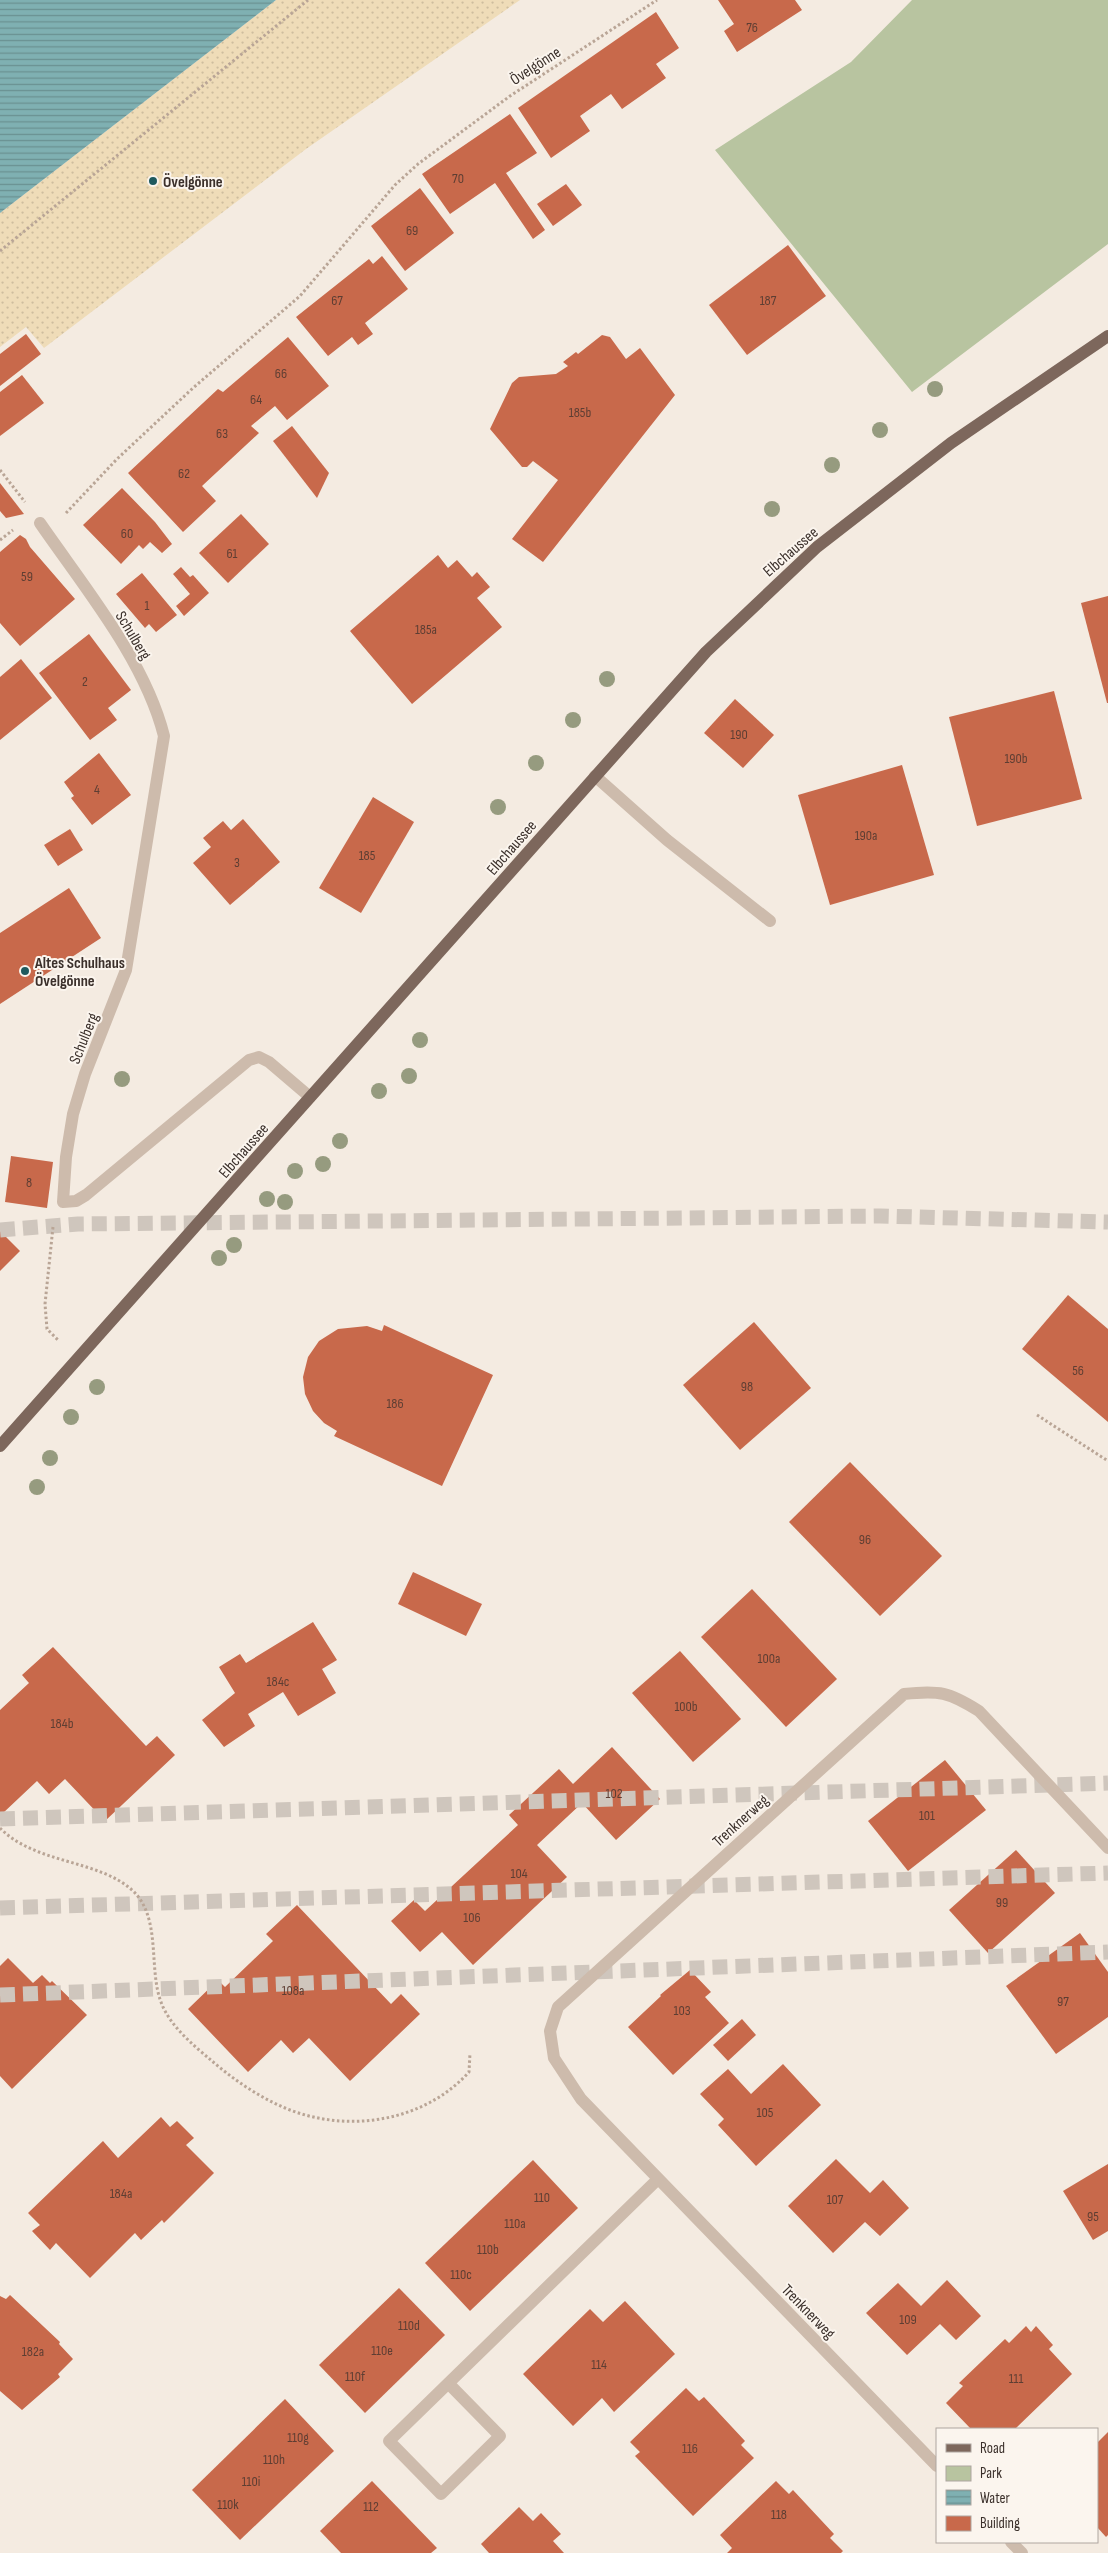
<svg xmlns="http://www.w3.org/2000/svg" width="1108" height="2553" font-family="'Sofia Sans Condensed',sans-serif">
<style>
.green{fill:#b8c4a0}
.sand{fill:url(#sand-dots)}
.water{fill:url(#water-rules)}
.building{fill:#c8694b}
.lines{fill:none;stroke-linecap:round;stroke-linejoin:round}
.highway-tunnel{stroke:#cfc6bd;stroke-width:15;stroke-dasharray:15 8;stroke-linecap:butt}
.path{stroke:#b9a596;stroke-width:3;stroke-dasharray:2.5 2.5;stroke-linecap:butt}
.minor{stroke:#cdbbac;stroke-width:12}
.major{stroke:#7d675c;stroke-width:12}
.tree{fill:#969b7f}
.poi-dot{fill:#1f5a5e;stroke:#fbf5ee;stroke-width:2}
.labels{text-anchor:middle;stroke-width:4;stroke-linejoin:round;paint-order:stroke}
.number-label{font-size:14px;fill:#5e3e33}
.street-label{font-size:16px;fill:#3b302b;stroke:#fbf5ee}
.poi-label{font-size:16px;font-weight:bold;fill:#3b302b;stroke:#fbf5ee;text-anchor:start}
</style>
<defs>
<pattern id="sand-dots" width="8" height="8" patternUnits="userSpaceOnUse" patternTransform="scale(1.25)"><rect width="8" height="8" fill="#efdcb8"/><path d="M2 2h.1M6 6h.1" fill="none" stroke="#cebd9e" stroke-width="1.8" stroke-linecap="round"/></pattern>
<pattern id="water-rules" width="6" height="5" patternUnits="userSpaceOnUse" patternTransform="scale(1.25)"><rect width="6" height="5" fill="#7fb0b2"/><path d="M0 2.5h6" fill="none" stroke="#699091"/></pattern>
</defs>
<rect width="100%" height="100%" fill="#f4ebe1"/>
<polygon class="green" points="912,0 1108,0 1108,244 912,392 715,150 851,62"/>
<polygon class="sand" points="276,0 520,0 306,149 44,348 26,327 0,347 0,213"/>
<polygon class="water" points="0,0 276,0 0,213"/>
<g class="building">
<polygon points="718,0 795,0 802,10 737,52 724,31 734,24"/>
<polygon points="656,12 679,48 656,64 666,78 622,109 611,94 580,116 590,131 551,158 518,108"/>
<polygon points="510,114 537,153 506,173 545,230 533,239 495,183 450,214 422,174"/>
<polygon points="566,184 582,205 553,226 537,204"/>
<polygon points="420,188 454,233 405,271 371,226"/>
<polygon points="788,245 826,296 747,355 709,305"/>
<polygon points="382,256 408,289 365,323 373,334 358,345 352,337 328,356 296,317 369,259 373,264"/>
<polygon points="26,334 41,354 0,386 0,354"/>
<polygon points="602,335 610,337 626,359 640,348 675,395 543,562 512,539 558,480 533,461 527,467 522,467 490,429 512,383 519,377 556,374 568,366 563,362 576,352 578,354"/>
<polygon points="288,337 329,386 287,420 275,406 251,426 259,433 202,486 216,501 183,532 128,473 218,389 223,392"/>
<polygon points="22,375 44,403 0,436 0,392"/>
<polygon points="292,426 329,473 317,498 273,441"/>
<polygon points="0,483 24,514 6,518 0,511"/>
<polygon points="122,488 155,522 172,544 162,553 150,542 143,549 139,545 121,564 83,525"/>
<polygon points="241,514 269,544 228,583 199,553"/>
<polygon points="20,535 26,539 30,547 75,599 20,646 0,623 0,552"/>
<polygon points="438,555 448,568 457,560 472,577 477,572 490,587 477,598 502,627 412,704 350,631"/>
<polygon points="181,567 190,577 193,575 209,593 184,616 176,606 190,594 173,574"/>
<polygon points="142,573 177,615 156,632 149,624 145,628 116,594"/>
<polygon points="1108,596 1108,703 1107,703 1081,603"/>
<polygon points="89,634 131,690 108,708 117,720 90,740 39,673"/>
<polygon points="21,659 52,698 0,740 0,677"/>
<polygon points="1054,691 1082,799 977,826 949,717"/>
<polygon points="735,699 774,735 743,768 704,733"/>
<polygon points="99,753 131,795 92,825 71,798 74,796 64,782"/>
<polygon points="902,765 934,875 830,905 798,795"/>
<polygon points="373,797 414,822 361,913 319,888"/>
<polygon points="243,819 280,862 230,905 193,863 211,847 203,838 223,821 231,830"/>
<polygon points="70,829 83,850 58,866 44,845"/>
<polygon points="69,888 101,938 0,1004 0,933"/>
<polygon points="11,1156 53,1162 47,1208 5,1202"/>
<polygon points="0,1231 20,1251 0,1271"/>
<polygon points="1068,1295 1108,1329 1108,1422 1022,1349"/>
<polygon points="754,1322 811,1388 740,1450 683,1385"/>
<polygon points="384,1325 493,1375 442,1486 334,1436 337,1431 324,1423 313,1411 305,1394 303,1377 308,1357 319,1341 338,1329 367,1326 382,1331"/>
<polygon points="850,1462 942,1556 880,1616 789,1522"/>
<polygon points="413,1572 482,1604 466,1636 398,1604"/>
<polygon points="752,1589 837,1679 786,1727 701,1637"/>
<polygon points="313,1622 337,1660 322,1669 336,1693 298,1716 283,1692 248,1714 255,1726 224,1747 202,1720 235,1693 219,1667 240,1654 246,1663"/>
<polygon points="53,1647 146,1746 157,1736 175,1755 105,1821 65,1779 49,1794 37,1781 2,1814 0,1812 0,1710 29,1683 22,1675"/>
<polygon points="680,1651 741,1719 693,1762 632,1693"/>
<polygon points="612,1747 660,1799 616,1840 582,1803 537,1845 567,1877 473,1965 442,1932 420,1952 391,1921 414,1900 425,1911 518,1825 509,1815 559,1769 573,1784"/>
<polygon points="945,1760 986,1810 908,1871 868,1821"/>
<polygon points="1016,1850 1055,1893 988,1953 949,1910"/>
<polygon points="297,1905 391,2004 401,1994 420,2014 350,2081 309,2038 293,2053 281,2040 248,2072 188,2009 218,1980 225,1987 273,1941 266,1934"/>
<polygon points="1080,1933 1108,1972 1108,2017 1056,2054 1006,1986"/>
<polygon points="8,1958 33,1983 42,1975 50,1983 52,1981 87,2015 12,2089 0,2076 0,1966"/>
<polygon points="690,1970 711,1992 705,1997 729,2023 673,2075 628,2027 661,1996 660,1995"/>
<polygon points="742,2019 756,2035 728,2061 713,2045"/>
<polygon points="783,2064 821,2105 756,2166 718,2125 724,2119 700,2094 728,2069 751,2094"/>
<polygon points="161,2117 170,2127 177,2121 194,2138 186,2145 214,2173 164,2223 162,2220 141,2240 135,2233 90,2278 56,2243 50,2250 32,2231 40,2225 28,2213 103,2141 118,2158"/>
<polygon points="836,2159 870,2193 883,2180 909,2208 880,2236 865,2222 833,2253 788,2206"/>
<polygon points="533,2160 578,2208 470,2311 425,2263"/>
<polygon points="1108,2164 1108,2231 1093,2240 1063,2191"/>
<polygon points="947,2280 981,2316 956,2340 940,2324 907,2355 866,2313 898,2283 921,2306"/>
<polygon points="399,2288 445,2335 365,2413 319,2365"/>
<polygon points="10,2295 60,2342 59,2344 73,2359 58,2374 60,2377 22,2410 0,2391 0,2296 6,2299"/>
<polygon points="625,2301 675,2354 614,2412 602,2398 573,2426 523,2374 590,2309 603,2322"/>
<polygon points="1026,2326 1031,2332 1036,2326 1053,2345 1049,2349 1072,2374 1015,2429 971,2429 946,2403 963,2386 959,2383 1005,2339 1009,2343"/>
<polygon points="686,2388 699,2401 704,2397 745,2441 741,2445 754,2458 693,2516 635,2456 640,2452 630,2442"/>
<polygon points="285,2399 334,2451 240,2540 192,2490"/>
<polygon points="1108,2432 1108,2535 1106,2537 1097,2527 1097,2443"/>
<polygon points="372,2481 437,2548 431,2553 341,2553 320,2531"/>
<polygon points="776,2481 789,2494 793,2490 834,2534 830,2538 843,2551 841,2553 727,2553 732,2548 720,2535"/>
<polygon points="519,2507 533,2521 541,2513 561,2534 553,2541 564,2553 489,2553 481,2544"/>
</g>
<g class="lines">
<g class="highway-tunnel">
<polyline points="0,1230 78,1224 880,1216 1108,1222"/>
<polyline points="0,1819 1108,1783"/>
<polyline points="0,1908 1108,1873"/>
<polyline points="0,1995 1108,1952"/>
</g>
<g class="path">
<polyline points="0,251 308,0"/>
<polyline points="0,470 25,502"/>
<polyline points="66,513 117,459 193,388 300,296 395,185 418,164 510,96 657,0"/>
<polyline points="0,540 13,530"/>
<polyline points="53,1227 45,1304 47,1329 58,1340"/>
<polyline points="1037,1415 1108,1461"/>
<path d="M 0,1828 C 35,1864 97,1859 132,1890 C 162,1917 148,1968 161,2002 C 169,2025 194,2046 212,2061 C 234,2080 259,2097 285,2108 C 347,2134 424,2122 469,2072 L 470,2053"/>
</g>
<g class="minor">
<path d="M 40,523 C 84,587 145,660 164,736 L 126,970 L 85,1074 L 73,1114 L 66,1157 L 63,1202 L 76,1201 L 86,1195 L 249,1060 L 259,1057 L 269,1062 L 310,1097"/>
<polyline points="595,776 667,840 770,921"/>
<polyline points="449,2384 500,2436 441,2494 389,2441 657,2180"/>
<path d="M 937,2466 L 581,2099 L 554,2058 L 550,2031 L 558,2007 L 904,1694 C 939,1690 949,1692 979,1711 L 1108,1848"/>
<polyline points="1011,2542 1022,2553"/>
</g>
<polyline class="major" points="0,1446 706,652 817,547 951,443 1108,336"/>
</g>
<g class="tree">
<circle cx="935" cy="389" r="8"/>
<circle cx="880" cy="430" r="8"/>
<circle cx="832" cy="465" r="8"/>
<circle cx="772" cy="509" r="8"/>
<circle cx="607" cy="679" r="8"/>
<circle cx="573" cy="720" r="8"/>
<circle cx="536" cy="763" r="8"/>
<circle cx="498" cy="807" r="8"/>
<circle cx="420" cy="1040" r="8"/>
<circle cx="409" cy="1076" r="8"/>
<circle cx="122" cy="1079" r="8"/>
<circle cx="379" cy="1091" r="8"/>
<circle cx="340" cy="1141" r="8"/>
<circle cx="323" cy="1164" r="8"/>
<circle cx="295" cy="1171" r="8"/>
<circle cx="267" cy="1199" r="8"/>
<circle cx="285" cy="1202" r="8"/>
<circle cx="234" cy="1245" r="8"/>
<circle cx="219" cy="1258" r="8"/>
<circle cx="97" cy="1387" r="8"/>
<circle cx="71" cy="1417" r="8"/>
<circle cx="50" cy="1458" r="8"/>
<circle cx="37" cy="1487" r="8"/>
</g>
<g class="poi-dot">
<circle cx="153" cy="181" r="5"/>
<circle cx="25" cy="971" r="5"/>
</g>
<g class="labels">
<g class="number-label">
<text x="752" y="32">76</text>
<text x="458" y="183">70</text>
<text x="412" y="235">69</text>
<text x="337" y="305">67</text>
<text x="768" y="305">187</text>
<text x="281" y="378">66</text>
<text x="256" y="404">64</text>
<text x="580" y="417">185b</text>
<text x="222" y="438">63</text>
<text x="184" y="478">62</text>
<text x="127" y="538">60</text>
<text x="232" y="558">61</text>
<text x="27" y="581">59</text>
<text x="147" y="610">1</text>
<text x="426" y="634">185a</text>
<text x="85" y="686">2</text>
<text x="739" y="739">190</text>
<text x="1016" y="763">190b</text>
<text x="97" y="794">4</text>
<text x="866" y="840">190a</text>
<text x="367" y="860">185</text>
<text x="237" y="867">3</text>
<text x="29" y="1187">8</text>
<text x="1078" y="1375">56</text>
<text x="747" y="1391">98</text>
<text x="395" y="1408">186</text>
<text x="865" y="1544">96</text>
<text x="769" y="1663">100a</text>
<text x="278" y="1686">184c</text>
<text x="686" y="1711">100b</text>
<text x="62" y="1728">184b</text>
<text x="614" y="1798">102</text>
<text x="927" y="1820">101</text>
<text x="519" y="1878">104</text>
<text x="1002" y="1907">99</text>
<text x="472" y="1922">106</text>
<text x="293" y="1995">108a</text>
<text x="1063" y="2006">97</text>
<text x="682" y="2015">103</text>
<text x="765" y="2117">105</text>
<text x="121" y="2198">184a</text>
<text x="542" y="2202">110</text>
<text x="835" y="2204">107</text>
<text x="1093" y="2221">95</text>
<text x="515" y="2228">110a</text>
<text x="488" y="2254">110b</text>
<text x="461" y="2279">110c</text>
<text x="908" y="2324">109</text>
<text x="409" y="2330">110d</text>
<text x="382" y="2355">110e</text>
<text x="33" y="2356">182a</text>
<text x="599" y="2369">114</text>
<text x="355" y="2381">110f</text>
<text x="1016" y="2383">111</text>
<text x="298" y="2442">110g</text>
<text x="690" y="2453">116</text>
<text x="274" y="2464">110h</text>
<text x="251" y="2486">110i</text>
<text x="228" y="2509">110k</text>
<text x="371" y="2511">112</text>
<text x="779" y="2519">118</text>
</g>
<g class="street-label">
<text transform="translate(535 65) rotate(-33)" y="6">Övelgönne</text>
<text transform="translate(790 551) rotate(-41)" y="6">Elbchaussee</text>
<text transform="translate(134 635) rotate(59)" y="6">Schulberg</text>
<text transform="translate(511 847) rotate(-49)" y="6">Elbchaussee</text>
<text transform="translate(83 1038) rotate(-68)" y="6">Schulberg</text>
<text transform="translate(243 1150) rotate(-49)" y="6">Elbchaussee</text>
<text transform="translate(740 1820) rotate(-42)" y="6">Trenknerweg</text>
<text transform="translate(809 2311) rotate(46)" y="6">Trenknerweg</text>
</g>
<g class="poi-label">
<text x="163" y="187">Övelgönne</text>
<text x="35" y="968">Altes Schulhaus<tspan x="35" dy="18">Övelgönne</tspan></text>
</g>
</g>
<rect x="936" y="2428" width="162" height="115" fill="#fbf5ee" stroke="#aea6a0"/>
<rect x="946" y="2444" width="25" height="8" fill="#7d675c" stroke="#aea6a0"/>
<text x="980" y="2453" font-size="15" fill="#3b302b">Road</text>
<rect x="946" y="2466" width="25" height="15" fill="#b8c4a0" stroke="#aea6a0"/>
<text x="980" y="2478" font-size="15" fill="#3b302b">Park</text>
<rect x="946" y="2490" width="25" height="15" fill="url(#water-rules)" stroke="#aea6a0"/>
<text x="980" y="2503" font-size="15" fill="#3b302b">Water</text>
<rect x="946" y="2516" width="25" height="15" fill="#c8694b" stroke="#aea6a0"/>
<text x="980" y="2528" font-size="15" fill="#3b302b">Building</text>
</svg>
